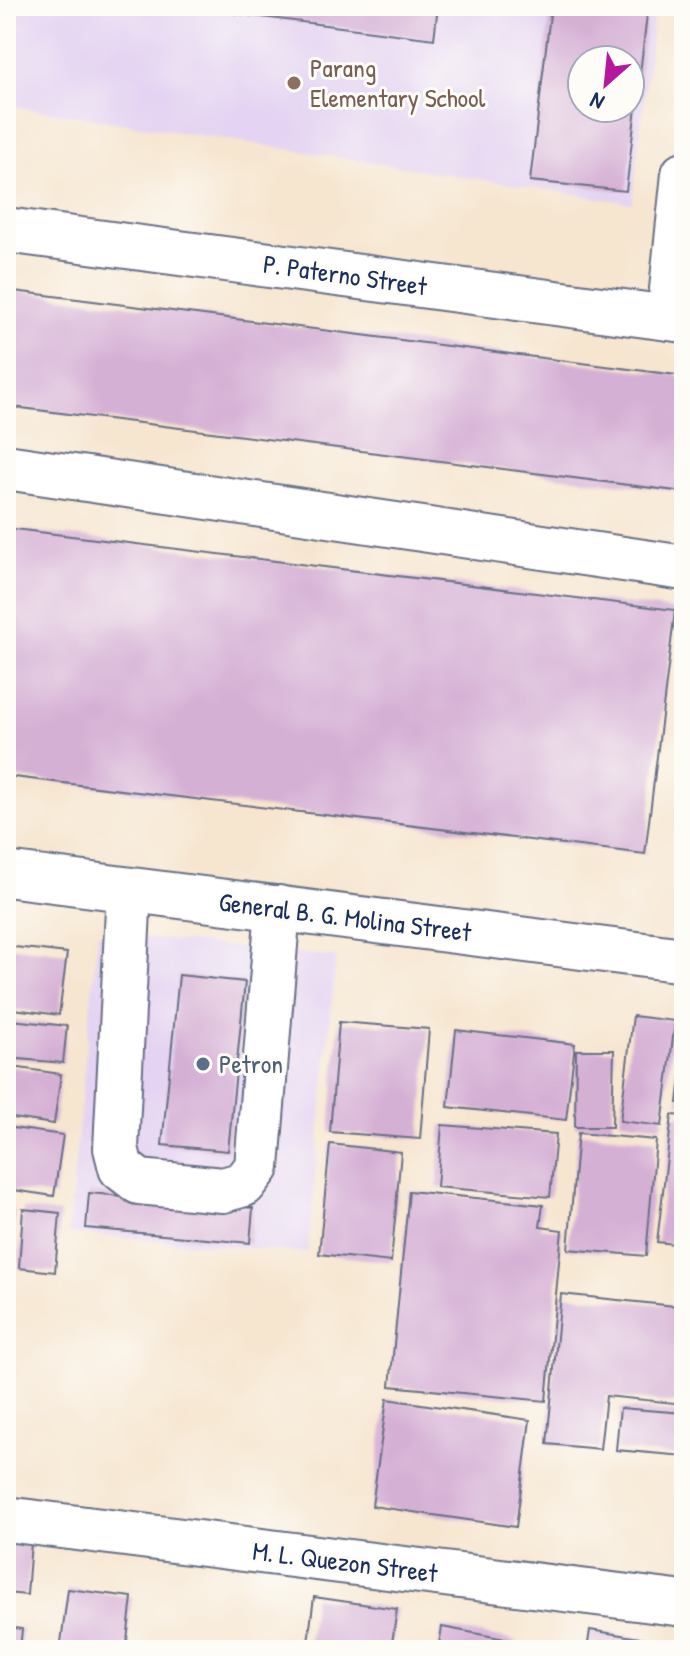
<svg xmlns="http://www.w3.org/2000/svg" width="690" height="1656" font-family="'Patrick Hand',sans-serif">
<style>
.built{fill:#e4d3f2;fill-rule:evenodd}
.building{fill:#d5b0d5;fill-rule:evenodd}
.lines{fill:none;stroke-linecap:round;stroke-linejoin:round}
.minor-casing{stroke:#686f86;stroke-width:48}
.minor{stroke:#fff;stroke-width:44}
.education-dot{fill:#8d6e63;stroke:#fdfcf7;stroke-width:3}
.service-dot{fill:#5c6f8a;stroke:#fdfcf7;stroke-width:3}
.labels{text-anchor:middle;stroke-width:6;stroke-linejoin:round;paint-order:stroke}
.education-label{font-size:26px;fill:#785e54;stroke:#fdfcf7;text-anchor:start}
.street-label{font-size:26px;fill:#1b2f5e;stroke:#fdfcf7}
.service-label{font-size:26px;fill:#4e5e75;stroke:#fdfcf7;text-anchor:start}
</style>
<rect width="100%" height="100%" fill="#fdfcf7"/>
<filter id="ink" filterUnits="userSpaceOnUse"><feTurbulence type="fractalNoise" baseFrequency=".0125" numOctaves="2"/><feDisplacementMap in="SourceGraphic" scale="16" xChannelSelector="R" yChannelSelector="G"/><feConvolveMatrix kernelMatrix="1 2 1 2 8 2 1 2 1" color-interpolation-filters="sRGB"/></filter>
<filter id="wash" filterUnits="userSpaceOnUse"><feTurbulence type="fractalNoise" baseFrequency=".006" numOctaves="4" result="noise"/><feDisplacementMap in="SourceGraphic" scale="32" xChannelSelector="R" yChannelSelector="G"/><feGaussianBlur stdDeviation="1.8" result="paint"/><feColorMatrix in="noise" values="0 0 0 0 0 0 0 0 0 0 0 0 0 0 0 0 0 1.4 0 .05"/><feComposite in="paint" operator="in"/></filter>
<g filter="url(#wash)">
<rect width="100%" height="100%" fill="#f6e5cf"/>
<g class="built">
<path d="M 6,6 L 655,6 L 632,203 L 6,105 ZM 582,60 L 630,60 L 630,108 L 582,108 Z"/>
<polygon points="98,933 336,957 308,1253 68,1233"/>
</g>
<g id="blocks">
<g class="building">
<polygon points="178,6 438,6 434,39"/>
<path d="M 551,6 L 648,6 L 626,191 L 530,181 ZM 582,60 L 630,60 L 630,108 L 582,108 Z"/>
<polygon points="6,290 684,376 684,492 6,406"/>
<polygon points="6,528 675,610 645,854 6,776"/>
<polygon points="6,946 67,953 59,1015 6,1008"/>
<polygon points="179,975 245,982 228,1151 162,1145"/>
<polygon points="633,1016 675,1021 662,1126 620,1121"/>
<polygon points="11,1020 67,1026 63,1063 8,1058"/>
<polygon points="339,1022 429,1029 420,1139 330,1132"/>
<polygon points="456,1030 575,1044 566,1120 448,1107"/>
<polygon points="576,1050 614,1050 612,1127 575,1127"/>
<polygon points="6,1066 61,1074 54,1124 6,1117"/>
<polygon points="682,1068 684,1068 684,1103 678,1103"/>
<polygon points="672,1115 684,1116 684,1245 657,1242"/>
<polygon points="442,1125 556,1134 550,1197 437,1187"/>
<polygon points="6,1127 63,1135 54,1196 6,1189"/>
<polygon points="578,1133 656,1140 646,1256 568,1249"/>
<polygon points="330,1144 401,1152 391,1262 319,1254"/>
<polygon points="409,1191 543,1205 540,1227 562,1230 546,1401 390,1386"/>
<polygon points="89,1193 253,1208 250,1243 86,1228"/>
<polygon points="6,1209 15,1210 8,1266 6,1266"/>
<polygon points="23,1209 60,1213 55,1272 19,1268"/>
<polygon points="561,1294 684,1307 684,1404 606,1396 600,1449 547,1444"/>
<polygon points="387,1399 530,1420 516,1527 372,1506"/>
<polygon points="620,1408 684,1413 684,1456 616,1450"/>
<polygon points="6,1539 31,1542 27,1595 6,1593"/>
<polygon points="68,1589 132,1597 126,1650 60,1650"/>
<polygon points="314,1597 397,1609 391,1650 307,1650"/>
<polygon points="6,1627 22,1629 20,1650 6,1650"/>
<polygon points="442,1627 516,1641 515,1650 438,1650"/>
<polygon points="590,1630 646,1639 644,1650 587,1650"/>
</g>
</g>
</g>
<g filter="url(#ink)">
<use href="#blocks" fill-opacity="0" stroke="#686f86" stroke-width="2"/>
<g class="lines">
<defs>
<g id="minor">
<polyline points="6,230 684,320"/>
<polyline points="669,318 684,174"/>
<polyline points="6,467 684,568"/>
<polyline points="6,874 684,960"/>
<polyline points="129,890 116,1148 121,1168 139,1182 223,1190 244,1184 257,1167 278,908"/>
<polyline points="6,1519 684,1604"/>
</g>
</defs>
<use href="#minor" class="minor-casing"/>
<use href="#minor" class="minor"/>
</g>
</g>
<circle class="education-dot" cx="294" cy="83" r="8"/>
<circle class="service-dot" cx="203" cy="1064" r="8"/>
<g class="labels">
<g class="education-label">
<text x="310" y="77">Parang<tspan x="310" dy="30">Elementary School</tspan></text>
</g>
<g class="street-label">
<text transform="translate(345 275) rotate(8)" y="9">P. Paterno Street</text>
<text transform="translate(345 917) rotate(7)" y="9">General B. G. Molina Street</text>
<text transform="translate(345 1562) rotate(7)" y="9">M. L. Quezon Street</text>
</g>
<g class="service-label">
<text x="219" y="1073">Petron</text>
</g>
</g>
<rect width="690" height="1656" fill="none" stroke="#fdfcf7" stroke-width="32"/>
<g transform="translate(606 84) rotate(207)"><circle r="38" fill="#fdfcf7" stroke="#a3aaba" stroke-width="2"/>
<path d="M0-6L14 30L0 20L-14 30Z" fill="#b5179e"/>
<text y="-12" font-size="22" font-weight="bold" text-anchor="middle" fill="#1b2f5e">N</text>
</g>
</svg>
